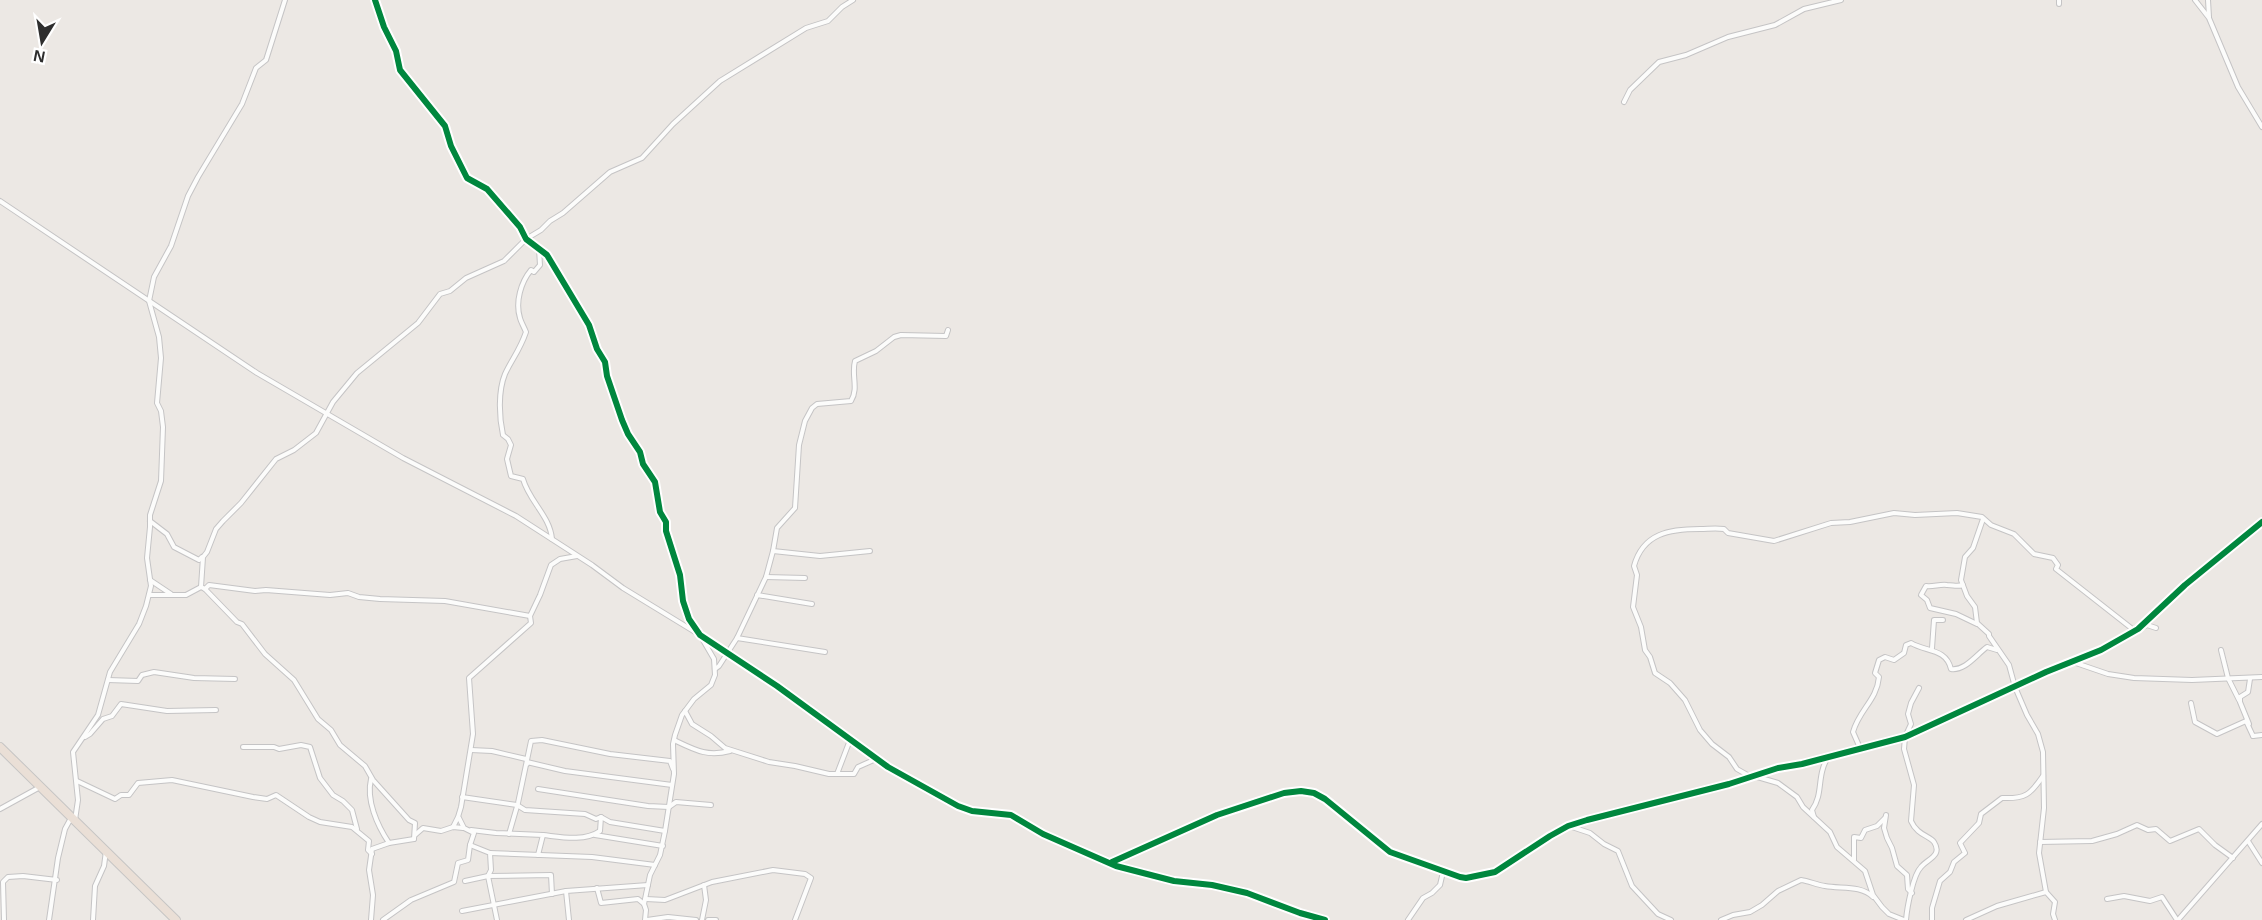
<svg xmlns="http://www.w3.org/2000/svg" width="2262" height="920" font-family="Arial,sans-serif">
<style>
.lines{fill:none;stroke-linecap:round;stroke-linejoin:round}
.street-casing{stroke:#c5c4c5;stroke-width:6}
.highway-casing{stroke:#c6c5c4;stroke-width:10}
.street{stroke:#fcfcfb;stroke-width:4}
.highway{stroke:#eadfd6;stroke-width:8}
.cycleway-casing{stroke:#fff;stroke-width:10}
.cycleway{stroke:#00873e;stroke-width:6}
</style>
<rect width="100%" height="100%" fill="#ece8e4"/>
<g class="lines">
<defs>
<g id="street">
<polyline points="375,0 384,27 396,51 400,70 445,126 451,146 467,178 487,189 520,227 526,239 547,255 589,325 597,349 605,362 607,376 622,420 628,434 640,452 643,464 655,482 660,512 666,522 666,531 680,575 683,601 689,619 700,635 777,686 888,767 958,806 972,811 1011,815 1043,834 1116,866 1174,881 1212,885 1247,893 1300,913 1325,920"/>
<polyline points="2059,0 2059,4"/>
<polyline points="2195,0 2209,18 2238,87 2262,127"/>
<polyline points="2208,0 2209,17"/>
<polyline points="1624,102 1630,90 1659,62 1686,55 1728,37 1775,25 1804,9 1841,0"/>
<polyline points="0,201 257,373 403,458 516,516 592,565 623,588 700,635 714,659 715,675 711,685 694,699 682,715 675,735 673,744 674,774 665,831 660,855 650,875 644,904 646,910 645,920"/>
<path d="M 539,249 L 540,265 L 534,272 L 531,270 C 521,282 515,302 520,318 C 521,322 524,327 526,332 C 520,350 512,359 505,374 C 498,391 499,417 503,435 L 508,439 L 511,445 L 507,459 L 511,476 L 523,479 C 529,501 550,516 552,539"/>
<polyline points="1983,519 1973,548 1965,557 1961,580 1967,596 1975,607 1977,623 1989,634 1989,636 2009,665 2015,687 2027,715 2038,734 2043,752 2044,808 2039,853 2046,892"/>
<polyline points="150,521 167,534 174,547 199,560 202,557"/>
<polyline points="773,551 820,556 870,551"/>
<polyline points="766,577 805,578"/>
<polyline points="150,580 171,594"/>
<path d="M 1963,585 C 1956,587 1954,585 1947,585 C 1940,584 1933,587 1926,586 L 1921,595 L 1927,600 L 1930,608 L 1956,614 L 1977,624"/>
<polyline points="201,587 203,557 207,552 216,529 223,521 241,503 276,459 294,450 316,433 333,402 357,373 418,323 440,294 450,291 466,278 504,261 526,239 541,230 550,221 563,213 610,172 642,158 673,124 720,81 806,28 828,21 842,7 853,0"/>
<polyline points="205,589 209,585 255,591 266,590 330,595 348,593 359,597 380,599 445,601 530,616"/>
<polyline points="149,595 186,595 201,587 205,589 237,622 242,624 265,654 294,680 318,719 331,730 340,745 365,766 373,780 409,820 415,823 414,839"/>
<polyline points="757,595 812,604"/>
<polyline points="2143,627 2147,625 2156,628"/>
<polyline points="737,638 825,652"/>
<polyline points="1932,648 1934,620 1943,620"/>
<polyline points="2221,650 2228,678 2239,700"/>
<polyline points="2073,662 2108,674 2134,678 2192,680 2262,677"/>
<path d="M 715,669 L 719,666 L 737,638 L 766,577 L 773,551 L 777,528 L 795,508 L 799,445 L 805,421 L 812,408 L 817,404 L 851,401 C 859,388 851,375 855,361 L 876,351 L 894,337 L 901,335 L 946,336 L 948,330"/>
<polyline points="108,680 138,681 142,675 154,672 194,678 235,679"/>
<polyline points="2191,703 2195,722 2217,734 2246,721 2253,736"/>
<polyline points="685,711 692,724 711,736 725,748 769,762 795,766 829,774 854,774 858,767 876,759"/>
<polyline points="2249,724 2240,702 2240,697 2248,692 2250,679"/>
<polyline points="2253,736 2262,735"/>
<polyline points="85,737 90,734 103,719 112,716 121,704 167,711 216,710"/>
<path d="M 674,740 C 695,750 707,757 730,751"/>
<polyline points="243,747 274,747 279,749 301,745 310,747 320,778 333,795 343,801 352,810 357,829"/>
<path d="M 1860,748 L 1853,732 C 1859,710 1877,700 1879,677 L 1875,673 L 1879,660 L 1885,657 L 1894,660 L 1904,653 L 1906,645 L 1911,643 C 1926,652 1946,648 1951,669 C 1965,671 1976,655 1987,647 L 1997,650"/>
<polyline points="471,750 492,751 526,759"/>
<polyline points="527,764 527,762 565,771 672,785"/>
<polyline points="837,774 850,740"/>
<polyline points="1754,776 1778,783 1797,797 1803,807 1830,832 1837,847 1865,871 1873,895 1882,907 1889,914 1904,920"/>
<path d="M 1751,777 L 1737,769 L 1729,757 L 1712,744 L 1700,730 L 1685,700 L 1670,683 L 1655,673 L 1650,657 L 1645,650 L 1641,627 L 1633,607 L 1637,575 L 1634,566 C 1643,533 1670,529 1700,529 C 1708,529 1715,528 1724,529 L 1728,533 L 1774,541 L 1831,523 L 1850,522 L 1894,513 L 1915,515 L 1957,513 L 1982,517 L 1991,525 L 2014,534 L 2034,554 L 2053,558 L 2058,565 L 2056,569 L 2135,631"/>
<path d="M 371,779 C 366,800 377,825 389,843"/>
<polyline points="77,781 115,799 121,795 129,795 138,783 172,780 253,797 267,799 276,795 309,817 320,822 352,827 369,841 368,850 372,854"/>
<polyline points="538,789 648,806 669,807 676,802 711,805"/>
<polyline points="462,797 517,805 525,810 585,814 596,819 601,817 610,822 665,831"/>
<polyline points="0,809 40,787"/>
<polyline points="1886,815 1884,828 1887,838 1892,848 1897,866 1907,875 1908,889 1912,893"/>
<path d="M 1814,817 L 1812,810 C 1824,793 1816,777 1828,757"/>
<polyline points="75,820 78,800 73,752 98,715 110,672 139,624 146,606 151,586 147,558 150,527 150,515 161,481 163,427 161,411 157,403 161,358 159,337 149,301 154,277 171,246 188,196 198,177 242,104 256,68 266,60 285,0"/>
<polyline points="1569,826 1590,833 1604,844 1618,851 1632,886 1658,914 1671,920"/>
<polyline points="453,827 458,817 461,807 473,734 469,678 531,623 530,616 540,595 551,565 560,559 577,556"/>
<polyline points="471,830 496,833 543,835 538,855"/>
<polyline points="509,834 518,803 531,741 542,740 610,754 670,761 673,769"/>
<polyline points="415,835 423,828 441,831 453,827 463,828"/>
<path d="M 543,835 C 561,837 584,842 600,831 L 601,817"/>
<polyline points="595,835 663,846"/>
<polyline points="2248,841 2262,863"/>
<polyline points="2040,842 2092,841 2117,834 2137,825 2148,830 2156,829 2170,841 2199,829 2215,845 2233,858"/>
<polyline points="470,845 490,853 491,870 488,876 497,920"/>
<polyline points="490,853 592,857 655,865"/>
<polyline points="1854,860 1854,837 1861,838 1865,830 1877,826 1885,818"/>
<polyline points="1112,862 1217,815 1284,793 1301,791 1314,793 1325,799 1390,852 1460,877 1466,878 1495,872 1550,836 1568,826 1587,820 1729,784 1778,768 1802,764 1905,737 2046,672 2101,650 2138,629 2185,585 2262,522"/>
<polyline points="465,881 488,876 551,875 552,894"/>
<polyline points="597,888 601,903 638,899 644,904"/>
<polyline points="566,891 569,920"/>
<polyline points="646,899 665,900 712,882 773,870 805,874 811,878 795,920"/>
<polyline points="2107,899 2124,896 2150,901 2162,897 2177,920"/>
<polyline points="462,911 566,891 648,885"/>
<polyline points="4,920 3,882 8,877 23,876 57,880"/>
<polyline points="49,920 58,858 65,829 71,818"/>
<polyline points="93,920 95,886 104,866 106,851"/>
<polyline points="371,920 373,895 369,870 372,849 389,843 414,839"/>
<polyline points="383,920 411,900 454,882 458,863 468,860 470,845 474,833 464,828 459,818"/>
<polyline points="647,920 668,917 696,920"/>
<polyline points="702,920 706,900 704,885"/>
<polyline points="708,920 716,920"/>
<polyline points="1408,920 1423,898 1432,893 1440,885 1443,872"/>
<path d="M 1721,920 L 1733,915 L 1750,912 L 1762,905 L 1778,891 L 1801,880 C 1809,881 1817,885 1825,886 C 1841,889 1861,885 1873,897"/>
<path d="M 1906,920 C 1907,908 1913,875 1921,867 C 1927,859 1943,856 1934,842 C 1930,836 1917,835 1911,821 L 1914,785 L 1904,749 L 1905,737 L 1911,724 L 1908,714 L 1911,703 L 1919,688"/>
<path d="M 1932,920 L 1932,908 L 1940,881 L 1950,872 L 1954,862 L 1965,853 L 1960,843 L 1979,823 L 1981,814 L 2002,798 C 2025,799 2030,795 2043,776"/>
<polyline points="1966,920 1997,906 2046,892 2055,902 2053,914 2055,920"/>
<polyline points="2178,920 2262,824"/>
</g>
<polyline id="highway" points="0,747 176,920"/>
</defs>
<use href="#street" class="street-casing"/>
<use href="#highway" class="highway-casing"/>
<use href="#street" class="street"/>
<use href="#highway" class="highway"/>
<defs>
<g id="cycleway">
<polyline points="375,0 384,27 396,51 400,70 445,126 451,146 467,178 487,189 520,227 526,239 547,255 589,325 597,349 605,362 607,376 622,420 628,434 640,452 643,464 655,482 660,512 666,522 666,531 680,575 683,601 689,619 700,635 777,686 888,767 958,806 972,811 1011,815 1043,834 1116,866 1174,881 1212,885 1247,893 1300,913 1325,920"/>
<polyline points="1112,862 1217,815 1284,793 1301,791 1314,793 1325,799 1390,852 1460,877 1466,878 1495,872 1550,836 1568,826 1587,820 1729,784 1778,768 1802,764 1905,737 2046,672 2101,650 2138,629 2185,585 2262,522"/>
</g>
</defs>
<use href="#cycleway" class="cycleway-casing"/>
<use href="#cycleway" class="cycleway"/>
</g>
<g transform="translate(42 42) rotate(191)" stroke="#ffffff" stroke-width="4.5" paint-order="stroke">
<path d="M0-4.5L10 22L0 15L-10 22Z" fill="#2e2e2e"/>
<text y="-9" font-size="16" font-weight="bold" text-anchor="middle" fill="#2e2e2e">N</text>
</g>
</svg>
